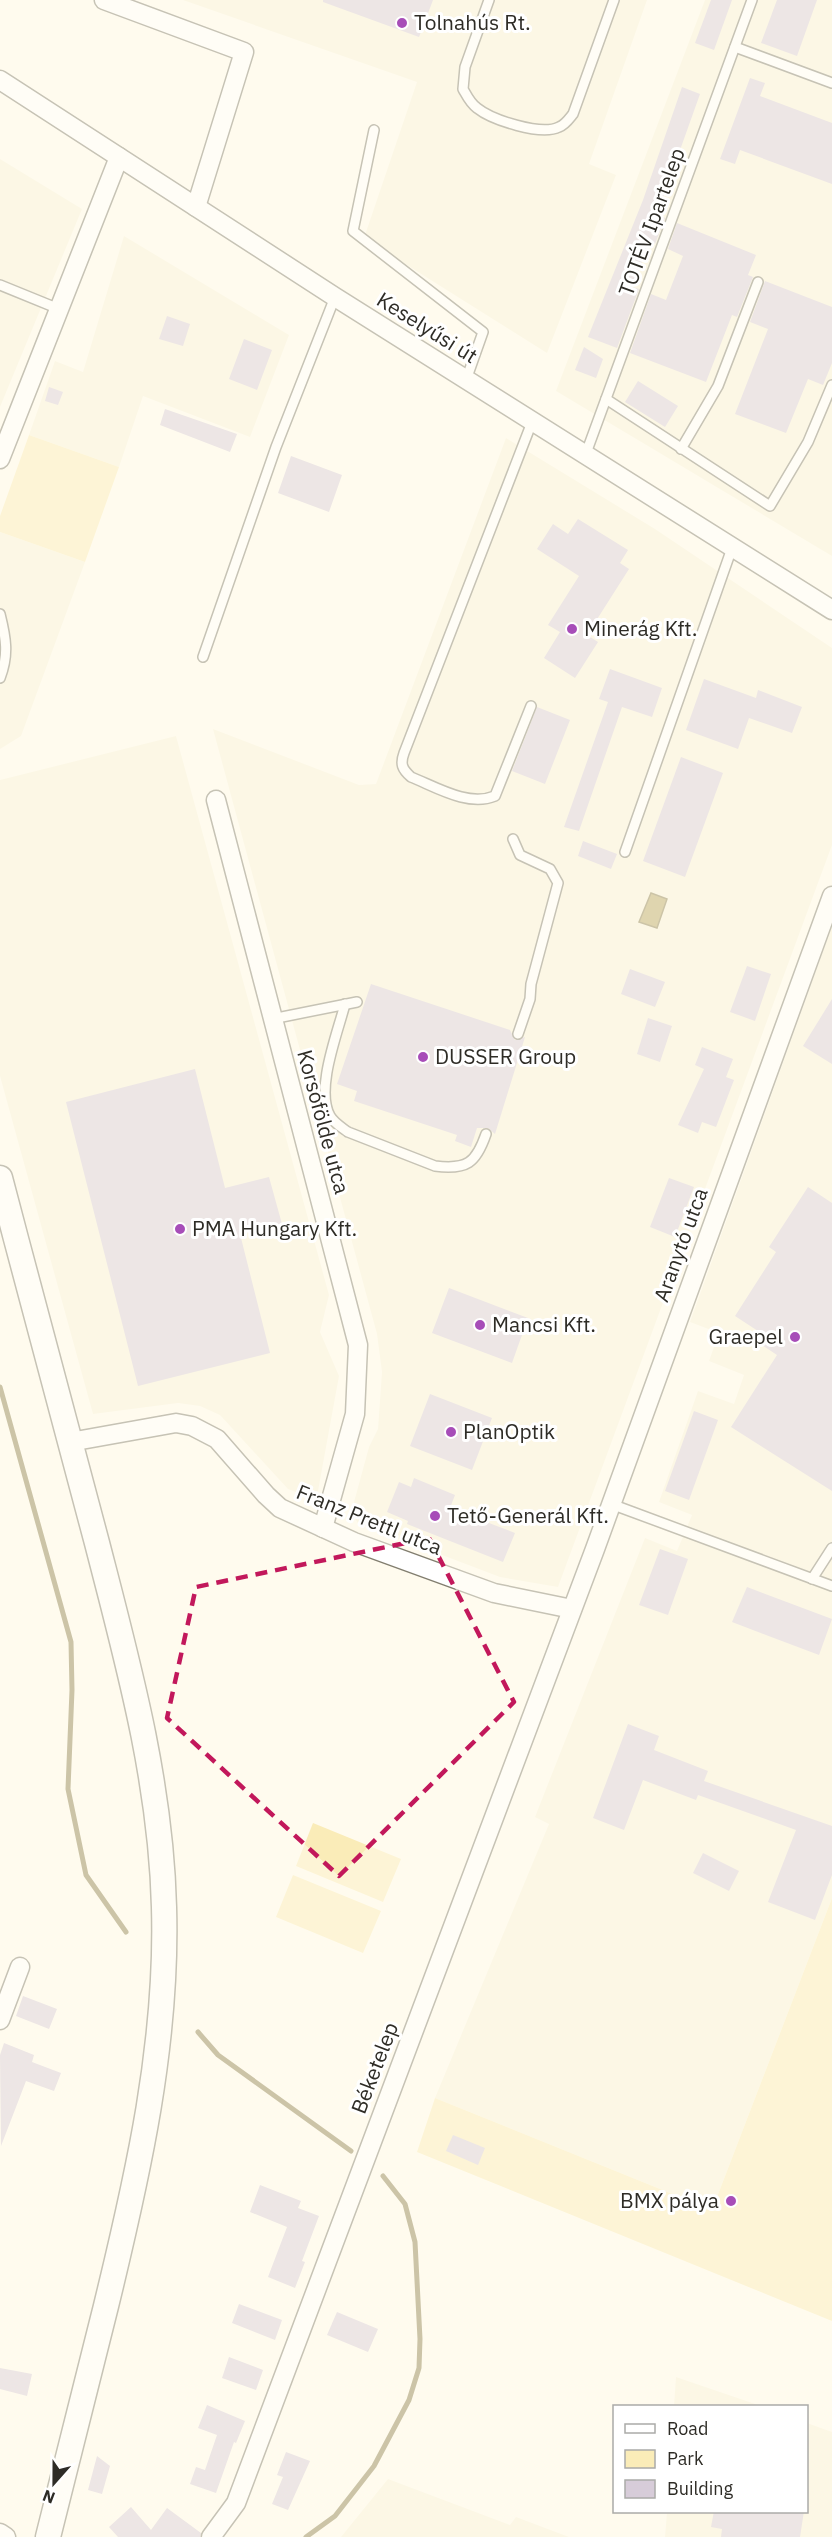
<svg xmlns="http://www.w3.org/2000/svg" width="832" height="2537" font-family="'IBM Plex Sans',sans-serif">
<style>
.built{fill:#f8f2da}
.green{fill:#faecb8}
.water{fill:#b9a763;stroke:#8f8251;stroke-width:1.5}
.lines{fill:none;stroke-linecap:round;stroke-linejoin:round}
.stream{stroke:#8f8251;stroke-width:5}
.building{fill:#d7ccd9}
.lane-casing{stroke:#827e6f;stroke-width:12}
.street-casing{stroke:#827e6f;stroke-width:21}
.secondary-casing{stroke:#827e6f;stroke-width:27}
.lane{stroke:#fff;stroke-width:9}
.street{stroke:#fff;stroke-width:18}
.secondary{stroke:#fff;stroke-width:24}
.marked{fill:none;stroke:#c2185b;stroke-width:4.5;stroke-dasharray:12 8;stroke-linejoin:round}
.poi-dot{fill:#a74db8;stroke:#fff;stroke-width:2}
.labels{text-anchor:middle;stroke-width:6;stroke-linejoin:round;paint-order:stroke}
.poi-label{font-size:21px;fill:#2e2c26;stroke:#fff;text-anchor:start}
.street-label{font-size:21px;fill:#2e2c26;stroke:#fff}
</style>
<rect width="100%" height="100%" fill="#fffbee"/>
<g class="built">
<polygon points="183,0 647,0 589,164 616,175 547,353 364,238 417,82"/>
<polygon points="705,0 832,0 832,556 556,391"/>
<polygon points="0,159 82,209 0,407"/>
<polygon points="124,236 289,335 250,437 143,396 119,467 29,435 55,361 83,372"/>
<polygon points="506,438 655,529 832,648 832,845 558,1587 500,1577 358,1523 351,1513 369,1447 378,1429 382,1372 377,1334 213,729 359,785 376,784"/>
<polygon points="0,532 85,562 21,736 0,749"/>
<polygon points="176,736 329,1295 320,1332 339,1376 318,1491 298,1493 288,1489 220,1415 200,1406 178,1403 93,1414 0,1076 0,780"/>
<polygon points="832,926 832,1898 712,2210 435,2098 549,1824 535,1817 645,1538 677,1551 692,1515 659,1502 698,1391 734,1404 744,1375 709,1361 719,1333 690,1322"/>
<polygon points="676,2377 761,2406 674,2406"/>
<polygon points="807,2423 832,2432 832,2537 665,2537 667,2512 806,2512"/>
<polygon points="388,2479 510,2525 516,2517 569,2537 341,2537"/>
</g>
<g class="green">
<polygon points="29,435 119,467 85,562 0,532 0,516"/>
<polygon points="313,1823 401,1859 383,1902 296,1866"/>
<polygon points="293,1875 381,1911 363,1953 276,1917"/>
<polygon points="832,1898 832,2321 417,2152 435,2098 712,2210"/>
</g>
<polygon class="water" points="651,893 667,899 657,928 639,922"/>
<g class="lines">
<g class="stream">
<polyline points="0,1387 71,1642 72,1690 68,1789 86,1875 126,1932"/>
<polyline points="198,2032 218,2055 351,2151"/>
<polyline points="306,2537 335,2516 374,2466 409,2400 419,2368 420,2339 415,2242 405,2204 383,2176"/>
</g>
</g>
<g class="building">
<polygon points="323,0 433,0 419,37 323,2"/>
<polygon points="711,0 732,0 714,50 695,43"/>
<polygon points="777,0 817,0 797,56 761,43"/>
<polygon points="750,78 765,83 760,96 832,123 832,184 740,150 735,164 720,159"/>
<polygon points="682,87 700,94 659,209 663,211 661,216 665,218 655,244 650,242 632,287 639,289 617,348 588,337 643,200"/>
<polygon points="677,223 756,255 748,275 753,277 737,317 732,315 706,382 630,353 651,294 666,300 683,256 668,249"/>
<polygon points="765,281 832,307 832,363 823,385 808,379 786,433 735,414 768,329 750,322"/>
<polygon points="167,316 190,324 183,346 159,339"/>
<polygon points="244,339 272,350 257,390 229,379"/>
<polygon points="584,347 603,359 596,378 575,370"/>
<polygon points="638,381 678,406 665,427 625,402"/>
<polygon points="49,387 63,392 58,405 45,401"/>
<polygon points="165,409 237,434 230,452 160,425"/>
<polygon points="291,456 342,475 329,512 278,493"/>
<polygon points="578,519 628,550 620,563 629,569 587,635 598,642 575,678 544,658 560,632 548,625 579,576 537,549 553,524 568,534"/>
<polygon points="610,669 662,688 652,717 622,707 579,831 564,827 608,702 599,699"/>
<polygon points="704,679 756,698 758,690 802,707 792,733 749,718 738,749 686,730"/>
<polygon points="537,707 570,720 545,784 512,771"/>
<polygon points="681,757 723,773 685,877 643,861"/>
<polygon points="583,841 617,854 611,869 578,856"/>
<polygon points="747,966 771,974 755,1021 730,1012"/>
<polygon points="630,969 665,982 655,1007 621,994"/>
<polygon points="371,984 510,1030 515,1040 525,1037 495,1134 488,1128 477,1128 471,1147 455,1141 457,1135 354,1101 357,1091 337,1084"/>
<polygon points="832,999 832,1064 803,1046"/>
<polygon points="648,1018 672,1026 660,1062 637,1054"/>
<polygon points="702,1047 733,1059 726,1077 734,1080 716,1127 702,1122 698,1133 678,1125 704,1069 695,1065"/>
<polygon points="195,1069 225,1188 269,1177 282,1224 240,1234 270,1353 138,1386 66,1102"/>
<polygon points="669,1178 694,1187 675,1237 650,1227"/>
<polygon points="808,1187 832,1203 832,1491 731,1427 777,1355 756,1341 761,1333 735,1316 776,1252 769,1247"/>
<polygon points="449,1288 528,1318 512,1363 432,1333"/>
<polygon points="430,1394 492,1418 472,1470 410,1446"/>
<polygon points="694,1411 718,1420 689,1500 665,1491"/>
<polygon points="414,1478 455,1495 450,1508 515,1533 503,1562 407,1524 408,1521 387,1512 399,1482 411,1487"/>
<polygon points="660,1549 688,1559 668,1615 639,1605"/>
<polygon points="747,1587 832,1619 819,1655 732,1622"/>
<polygon points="628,1724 659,1736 654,1750 708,1771 704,1781 832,1826 832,1875 815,1920 768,1902 796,1830 698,1795 696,1800 643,1780 624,1830 593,1818"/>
<polygon points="703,1853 739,1871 729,1891 693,1873"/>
<polygon points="23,1996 57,2009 49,2029 16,2016"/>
<polygon points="4,2043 34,2055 32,2062 61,2073 54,2091 26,2081 1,2146 0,2055"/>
<polygon points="453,2135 485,2148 478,2165 446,2151"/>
<polygon points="260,2185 301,2201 298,2208 319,2216 302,2261 305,2262 295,2288 268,2277 287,2227 250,2212"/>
<polygon points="239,2304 282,2320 275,2340 232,2323"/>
<polygon points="337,2312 378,2329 368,2352 327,2335"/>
<polygon points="229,2357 263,2370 256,2390 222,2378"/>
<polygon points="0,2368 32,2374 27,2396 0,2389"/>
<polygon points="207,2405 245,2421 236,2443 234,2442 216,2493 190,2484 196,2467 205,2470 217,2435 198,2428"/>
<polygon points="286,2452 310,2461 288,2510 272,2504 283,2477 277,2475"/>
<polygon points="97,2456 110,2466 102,2494 88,2490"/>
<polygon points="131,2507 151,2530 167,2508 201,2533 200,2537 118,2537 109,2527"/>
<polygon points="714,2511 804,2511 800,2537 721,2537 722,2529 711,2527"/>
</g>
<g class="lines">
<defs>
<g id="lane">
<path d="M 489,0 L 465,67 L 463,89 C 467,96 470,103 477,108 C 492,120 541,136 559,127 C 565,125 569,119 573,114 L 614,0"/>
<polyline points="735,47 832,83"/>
<polyline points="374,130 353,231 483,332 466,380"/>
<polyline points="0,285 59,309"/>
<polyline points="606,399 770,506 808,442 832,385"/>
<polyline points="681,449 718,386 758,282"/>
<polyline points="585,456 752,0"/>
<path d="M 0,614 C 6,638 9,655 0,678"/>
<polyline points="203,657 276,447 335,297"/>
<path d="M 531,706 L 495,796 C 468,807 436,787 411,777 C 402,769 400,764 404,753 L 532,422"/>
<polyline points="513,839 520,855 550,869 558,883 531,984 530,999 518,1034"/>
<polyline points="625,852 732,548"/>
<path d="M 345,1004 C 338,1032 315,1089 330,1116 C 334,1123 341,1127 348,1132 L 435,1166 C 467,1170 476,1163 486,1134"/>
<polyline points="272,1019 357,1002"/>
<polyline points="611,1504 832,1586"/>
<polyline points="812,1579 832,1548"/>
</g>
<g id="street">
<polyline points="104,0 244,52 196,207"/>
<polyline points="0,80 335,297 832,610"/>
<polyline points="0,459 119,157"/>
<polyline points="216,800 358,1345 355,1414 323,1528"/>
<polyline points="70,1442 176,1423 192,1426 217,1439 266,1495 280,1508 354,1542 494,1593 572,1609"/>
<polyline points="0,2020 20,1967"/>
<polyline points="0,2533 6,2537"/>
<polyline points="211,2537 236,2503 595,1549 832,896"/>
</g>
<path id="secondary" d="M 0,1178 C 32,1300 65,1422 97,1543 C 128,1663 161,1782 164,1907 C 168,2043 138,2175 106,2306 C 87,2383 68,2460 48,2537"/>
</defs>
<use href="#lane" class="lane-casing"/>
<use href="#street" class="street-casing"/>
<use href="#secondary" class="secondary-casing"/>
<use href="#lane" class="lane"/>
<use href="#street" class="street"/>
<use href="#secondary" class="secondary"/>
</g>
<path d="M0 0H832V2537H0ZM 429,1538 L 514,1702 L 339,1876 L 167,1718 L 196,1587 Z" fill="#fffbee" fill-opacity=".55" fill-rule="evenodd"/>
<path class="marked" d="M 429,1538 L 514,1702 L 339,1876 L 167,1718 L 196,1587 Z"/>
<g class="poi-dot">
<circle cx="402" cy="23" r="6"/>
<circle cx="572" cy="629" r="6"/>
<circle cx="423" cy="1057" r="6"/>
<circle cx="180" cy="1229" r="6"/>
<circle cx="480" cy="1325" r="6"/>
<circle cx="795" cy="1337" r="6"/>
<circle cx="451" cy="1432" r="6"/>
<circle cx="435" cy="1516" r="6"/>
<circle cx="731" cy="2201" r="6"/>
</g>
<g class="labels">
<g class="poi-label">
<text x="414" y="30">Tolnahús Rt.</text>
<text x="584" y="636">Minerág Kft.</text>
<text x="435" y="1064">DUSSER Group</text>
<text x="192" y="1236">PMA Hungary Kft.</text>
<text x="492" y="1332">Mancsi Kft.</text>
<text x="783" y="1344" text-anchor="end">Graepel</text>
<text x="463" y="1439">PlanOptik</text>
<text x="447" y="1523">Tető-Generál Kft.</text>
<text x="719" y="2208" text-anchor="end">BMX pálya</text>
</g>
<g class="street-label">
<text transform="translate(652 222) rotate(-70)" y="7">TOTÉV Ipartelep</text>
<text transform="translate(427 328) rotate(32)" y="7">Keselyűsi út</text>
<text transform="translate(323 1122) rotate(75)" y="7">Korsófölde utca</text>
<text transform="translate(681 1245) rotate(-70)" y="7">Aranytó utca</text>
<text transform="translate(369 1520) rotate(22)" y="7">Franz Prettl utca</text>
<text transform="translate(375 2068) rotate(-69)" y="7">Béketelep</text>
</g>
</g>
<rect x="613" y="2405" width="195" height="108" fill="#ffffff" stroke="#ababa8" stroke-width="1.5"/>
<rect x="625" y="2424" width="30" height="9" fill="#ffffff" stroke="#ababa8" stroke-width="1.5"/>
<text x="667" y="2435" font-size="18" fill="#2e2c26">Road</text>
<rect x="625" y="2450" width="30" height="18" fill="#faecb8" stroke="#ababa8" stroke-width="1.5"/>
<text x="667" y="2465" font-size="18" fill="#2e2c26">Park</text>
<rect x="625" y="2480" width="30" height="18" fill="#d7ccd9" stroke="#ababa8" stroke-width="1.5"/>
<text x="667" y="2495" font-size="18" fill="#2e2c26">Building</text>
<g transform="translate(54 2483) rotate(201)" stroke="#ffffff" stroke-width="4.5" paint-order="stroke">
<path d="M0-4.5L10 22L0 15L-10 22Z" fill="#2e2c26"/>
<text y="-9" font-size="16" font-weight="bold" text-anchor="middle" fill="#2e2c26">N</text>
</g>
</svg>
